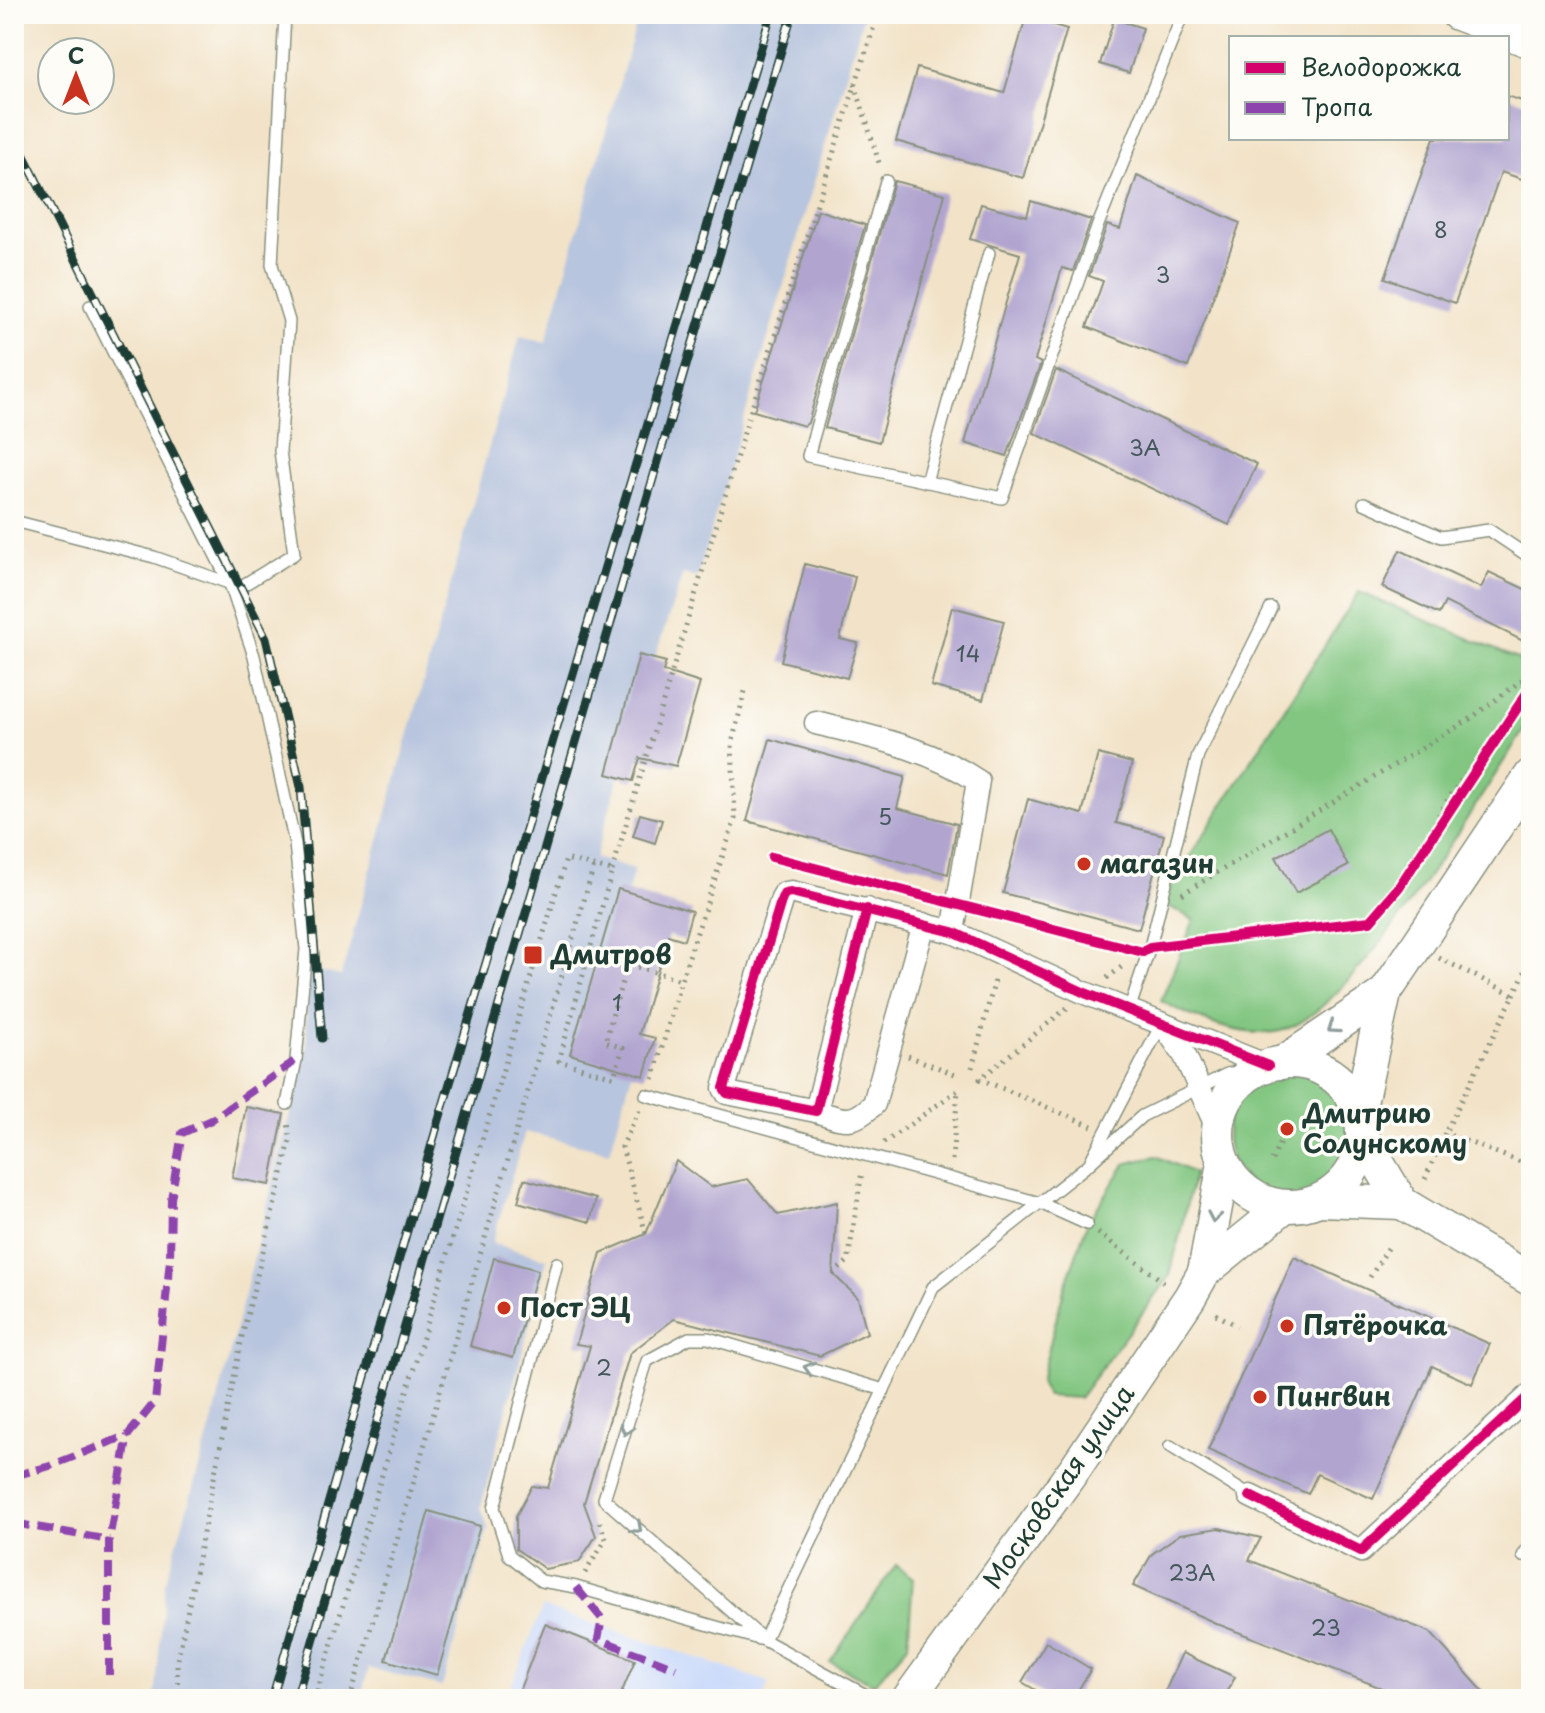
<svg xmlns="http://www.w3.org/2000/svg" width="1545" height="1713" font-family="'Playpen Sans',sans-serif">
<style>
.built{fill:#ccdbfa}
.industrial{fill:#b8c5de}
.green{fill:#82c681;stroke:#50825a;stroke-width:2}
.building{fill:#b1a5d0}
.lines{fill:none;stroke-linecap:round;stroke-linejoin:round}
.lane-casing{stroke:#88907e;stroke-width:14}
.street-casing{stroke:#88907e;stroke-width:25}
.secondary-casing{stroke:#88907e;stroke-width:35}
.path{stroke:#88907e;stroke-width:5;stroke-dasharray:2 6;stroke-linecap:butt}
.lane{stroke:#fff;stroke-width:11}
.street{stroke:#fff;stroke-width:22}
.secondary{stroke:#fff;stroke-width:32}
.rail-casing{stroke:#1f3d34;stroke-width:9}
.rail{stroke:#fdfcf7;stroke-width:6;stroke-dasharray:18;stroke-linecap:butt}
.quiet{stroke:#8e44ad;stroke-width:8;stroke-dasharray:16 8;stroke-linecap:butt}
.cycleway-casing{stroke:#fdfcf7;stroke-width:15}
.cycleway{stroke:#d6006c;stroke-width:10}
.oneway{stroke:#8f9e9a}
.poi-dot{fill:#c8321e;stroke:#fdfcf7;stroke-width:3}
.labels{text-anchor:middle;stroke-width:7;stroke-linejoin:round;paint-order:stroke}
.number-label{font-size:22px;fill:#44575b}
.poi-label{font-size:26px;font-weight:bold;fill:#1f3d34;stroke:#fdfcf7;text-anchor:start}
.street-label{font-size:26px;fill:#1f3d34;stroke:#fdfcf7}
</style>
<rect width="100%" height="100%" fill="#fdfcf7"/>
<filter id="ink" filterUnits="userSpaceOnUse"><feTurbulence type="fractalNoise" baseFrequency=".0125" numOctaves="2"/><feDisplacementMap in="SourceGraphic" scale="16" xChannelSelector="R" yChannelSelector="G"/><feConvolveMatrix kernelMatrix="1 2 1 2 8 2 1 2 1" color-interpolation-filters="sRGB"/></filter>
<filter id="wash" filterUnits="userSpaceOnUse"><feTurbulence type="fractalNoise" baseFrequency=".006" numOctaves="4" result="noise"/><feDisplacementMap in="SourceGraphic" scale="32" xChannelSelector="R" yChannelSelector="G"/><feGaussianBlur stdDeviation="1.8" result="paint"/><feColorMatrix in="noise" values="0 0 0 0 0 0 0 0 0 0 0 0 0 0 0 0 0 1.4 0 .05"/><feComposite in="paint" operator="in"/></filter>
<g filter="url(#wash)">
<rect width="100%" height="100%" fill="#f2e3c8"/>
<polygon class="built" points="543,1607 769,1682 763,1699 506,1699"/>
<polygon class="industrial" points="639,14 864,14 697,578 683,574 651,669 595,858 634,869 628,892 692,911 684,940 668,936 640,1034 655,1038 644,1076 632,1073 610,1152 525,1132 492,1243 547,1259 481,1507 488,1528 442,1687 369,1668 360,1699 155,1699 165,1584 214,1416 307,1046 305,968 341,976 520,336 546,342"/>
<g class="green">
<path d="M 1359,592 L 1520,660 L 1531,719 C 1485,788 1357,1008 1284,1030 C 1245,1041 1195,1019 1161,1001 L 1194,920 L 1161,902 Z"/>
<circle cx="1290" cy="1135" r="63"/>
<polygon points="1156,1156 1194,1173 1170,1276 1079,1398 1047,1396 1040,1382 1064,1289 1087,1224 1125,1164"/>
<polygon points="896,1565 913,1578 908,1645 874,1684 830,1662"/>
</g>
<g id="blocks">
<g class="building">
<polygon points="1026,17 1067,29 1023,178 896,141 917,68 1004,93"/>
<polygon points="1114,19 1143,28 1129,73 1100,64"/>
<polygon points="1507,96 1531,104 1531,182 1501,172 1455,303 1385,278 1434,138 1507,138"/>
<polygon points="1137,176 1240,223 1188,367 1087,327 1103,281 1089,276 1107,225 1120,229"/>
<polygon points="894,181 945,194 879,442 825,428"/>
<polygon points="1031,201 1091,220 1073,271 1062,268 1035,360 1041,363 1007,456 965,443 1020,254 970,239 981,204 1027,216"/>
<polygon points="818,210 865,225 808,423 804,426 754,411"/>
<polygon points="1056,370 1257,464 1229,525 1034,433"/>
<polygon points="1400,550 1481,588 1489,572 1531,592 1531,645 1445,602 1439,614 1382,587"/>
<polygon points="805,564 855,577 840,639 858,643 847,678 781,661"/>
<polygon points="952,607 1004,621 983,700 931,686"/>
<polygon points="639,655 666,662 663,671 700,683 676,766 640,758 633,781 607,774"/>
<polygon points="770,739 905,777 897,808 957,824 948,874 747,821"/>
<polygon points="1098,754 1132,763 1116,823 1164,835 1139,929 1003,893 1028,799 1082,814"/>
<polygon points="640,814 662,820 655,843 633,836"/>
<polygon points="1328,829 1348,866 1296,893 1276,857"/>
<polygon points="618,889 692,911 684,940 668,935 639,1034 655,1038 644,1076 570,1054"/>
<polygon points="246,1107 284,1114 270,1185 232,1178"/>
<polygon points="676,1161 711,1187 748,1179 778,1215 837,1202 833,1274 858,1298 867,1333 820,1356 674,1319 630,1353 584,1503 596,1536 579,1562 545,1569 516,1549 516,1516 532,1486 548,1488 590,1346 576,1344 601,1253 646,1234"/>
<polygon points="524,1179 596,1199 590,1222 518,1202"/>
<polygon points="1294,1257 1490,1344 1472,1384 1432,1366 1373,1499 1317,1474 1308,1494 1208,1450"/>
<polygon points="494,1258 538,1270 513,1358 470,1346"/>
<polygon points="429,1511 480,1526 437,1675 386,1660"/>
<polygon points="1219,1528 1261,1538 1249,1560 1430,1632 1490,1699 1399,1699 1397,1694 1220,1625 1133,1586 1152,1554 1180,1534"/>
<polygon points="545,1624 635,1660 619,1699 516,1699"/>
<polygon points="1046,1642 1091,1669 1073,1699 1051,1699 1022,1682"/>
<polygon points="1182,1653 1235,1677 1224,1699 1162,1699"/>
</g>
</g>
</g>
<g filter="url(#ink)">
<use href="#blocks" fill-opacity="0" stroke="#88907e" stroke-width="2"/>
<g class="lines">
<defs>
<g id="lane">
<polyline points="886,181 808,456 1002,498 1098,225 1183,14"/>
<polyline points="90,306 230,584 254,656 295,844 306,949 296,1060 287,1104"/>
<polyline points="926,482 989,253"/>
<polyline points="1364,503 1441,537 1489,530 1531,558"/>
<polyline points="14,521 154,557 240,587 294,554 280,451 289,321 272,265 285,14"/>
<polyline points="1129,1010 1150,947 1198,755 1271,608"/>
<polyline points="646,1095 1040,1203 1087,1224"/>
<polyline points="1091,1160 1162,1023"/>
<polyline points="557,1263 494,1508 509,1555 541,1581 576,1587 759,1639"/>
<polyline points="1170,1446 1250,1496"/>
<polyline points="1523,1556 1531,1543"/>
<polyline points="764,1640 933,1287 1089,1164 1142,1116 1227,1074 1261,1067"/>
<polyline points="873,1699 764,1640 604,1499 647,1361 689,1338 708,1338 884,1390"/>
</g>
<g id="street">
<path d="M 816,723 C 872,737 929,748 978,781 L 953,932"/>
<polyline points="867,909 816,1111 727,1093 724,1088 782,898 785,893 791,892 953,932 1085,993 1268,1066"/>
<polyline points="1163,1024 1185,1056 1218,1130"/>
<path d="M 816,1111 C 844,1120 851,1126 874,1104 L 924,924"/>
<polyline points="1250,1496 1361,1551 1531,1394"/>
</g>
<g id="secondary">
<polyline points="1457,14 1531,42"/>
<circle cx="1290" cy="1134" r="72"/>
<polyline points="1282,1063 1385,993"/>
<polyline points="1359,1112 1385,993 1531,775"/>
<polyline points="1362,1136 1402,1203 1531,1280"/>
<polyline points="1320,1200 1402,1203"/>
<polyline points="1204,1272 1285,1206"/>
<polyline points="908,1699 1076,1467 1190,1297 1204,1272 1224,1163"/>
</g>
</defs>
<use href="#lane" class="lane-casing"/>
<use href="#street" class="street-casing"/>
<use href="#secondary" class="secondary-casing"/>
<g class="path">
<polyline points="855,84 880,166"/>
<polyline points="612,871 750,413 878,14"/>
<polyline points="1182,894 1470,719 1531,673"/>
<polyline points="1169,944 1374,918 1399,887 1448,799 1531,684"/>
<polyline points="1439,958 1514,995 1445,1133"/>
<polyline points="1107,978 1124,965"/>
<polyline points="1514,995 1531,959"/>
<polyline points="1067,1008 980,1079 1092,1126"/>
<polyline points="908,1056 955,1074"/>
<polyline points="972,1068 996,976"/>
<polyline points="653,1079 681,980 735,819 732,743 746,687"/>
<polyline points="639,1110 622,1147 646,1234"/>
<polyline points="884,1143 958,1090"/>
<polyline points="952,1160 958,1091"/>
<polyline points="1272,1160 1282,1138"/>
<polyline points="1425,1179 1445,1133 1531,1166"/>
<polyline points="1098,1233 1165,1283"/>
<polyline points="833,1274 848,1261 862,1171"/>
<polyline points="1370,1277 1390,1245"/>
<polyline points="1216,1314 1237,1326"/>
<polyline points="585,1573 606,1539 598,1518"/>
<polyline points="178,1699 177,1664 242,1337 290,1141 288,1121"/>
<polyline points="315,1699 566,859 612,871 559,1061 614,1077 623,1048 605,1042 627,964 681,980"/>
<polyline points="350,1699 594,866"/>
</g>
<use href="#lane" class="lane"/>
<use href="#street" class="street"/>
<use href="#secondary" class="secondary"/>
<defs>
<g id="rail">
<polyline points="14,136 266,638 301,787 322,1038"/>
<polyline points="272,1699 438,1123 771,14"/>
<polyline points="296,1699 685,369 792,14"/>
</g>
</defs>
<use href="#rail" class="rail-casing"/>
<use href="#rail" class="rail"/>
<g class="quiet">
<polyline points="14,1476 50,1466 128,1435 155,1402 170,1260 171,1199 182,1133 211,1120 296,1060"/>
<polyline points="14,1523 109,1540"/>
<polyline points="576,1587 602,1619 598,1639 676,1668"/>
<polyline points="109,1675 109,1540 128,1435"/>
</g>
<defs>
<g id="cycleway">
<polyline points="772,857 1143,952 1150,947 1370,921 1399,887 1531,687"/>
<polyline points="867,909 816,1111 727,1093 724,1088 782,898 785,893 791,892 953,932 1085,993 1268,1066"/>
<polyline points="1250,1496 1361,1551 1531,1394"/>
</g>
</defs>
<use href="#cycleway" class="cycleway-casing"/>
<use href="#cycleway" class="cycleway"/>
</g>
<defs><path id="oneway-chevron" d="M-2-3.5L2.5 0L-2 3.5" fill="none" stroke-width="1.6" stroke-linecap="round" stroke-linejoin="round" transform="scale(2)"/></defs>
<g class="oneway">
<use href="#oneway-chevron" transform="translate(1333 1028) rotate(146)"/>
<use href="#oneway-chevron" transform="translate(1214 1217) rotate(100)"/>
<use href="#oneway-chevron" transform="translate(809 1368) rotate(-164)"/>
<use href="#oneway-chevron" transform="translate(626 1430) rotate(107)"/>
<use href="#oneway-chevron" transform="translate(637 1528) rotate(42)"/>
</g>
</g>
<g class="poi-dot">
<circle cx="1084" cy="864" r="8"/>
<rect x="523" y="945" width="20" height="20" rx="4"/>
<circle cx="1287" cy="1129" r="8"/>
<circle cx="504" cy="1308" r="8"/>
<circle cx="1287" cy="1326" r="8"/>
<circle cx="1260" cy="1397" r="8"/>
</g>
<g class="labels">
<g class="number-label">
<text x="1441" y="238">8</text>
<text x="1163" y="283">3</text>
<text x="1145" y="456">3А</text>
<text x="968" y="662">14</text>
<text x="885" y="825">5</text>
<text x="617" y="1011">1</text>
<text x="604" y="1376">2</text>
<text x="1192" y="1581">23А</text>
<text x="1326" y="1636">23</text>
</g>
<g class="poi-label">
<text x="1100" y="873">магазин</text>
<text x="551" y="964">Дмитров</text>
<text x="1303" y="1123">Дмитрию<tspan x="1303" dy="30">Солунскому</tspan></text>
<text x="520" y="1317">Пост ЭЦ</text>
<text x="1303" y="1335">Пятёрочка</text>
<text x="1276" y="1406">Пингвин</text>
</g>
<g class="street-label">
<text transform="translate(1059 1487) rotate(-55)" y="9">Московская улица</text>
</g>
</g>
<rect width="1545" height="1713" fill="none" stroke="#fdfcf7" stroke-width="48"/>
<rect x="1229" y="36" width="280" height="104" fill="#fdfcf7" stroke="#a4b0a9" stroke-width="2"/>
<rect x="1245" y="62" width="40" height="12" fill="#d6006c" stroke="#a4b0a9" stroke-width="2"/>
<text x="1301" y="76" font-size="24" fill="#1f3d34">Велодорожка</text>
<rect x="1245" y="102" width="40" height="12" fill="#8e44ad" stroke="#a4b0a9" stroke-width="2"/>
<text x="1301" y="116" font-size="24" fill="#1f3d34">Тропа</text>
<g transform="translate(76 76)"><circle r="38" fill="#fdfcf7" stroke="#a4b0a9" stroke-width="2"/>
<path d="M0-6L14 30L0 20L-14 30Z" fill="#c8321e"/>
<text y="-12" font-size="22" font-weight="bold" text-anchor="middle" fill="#1f3d34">С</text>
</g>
</svg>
